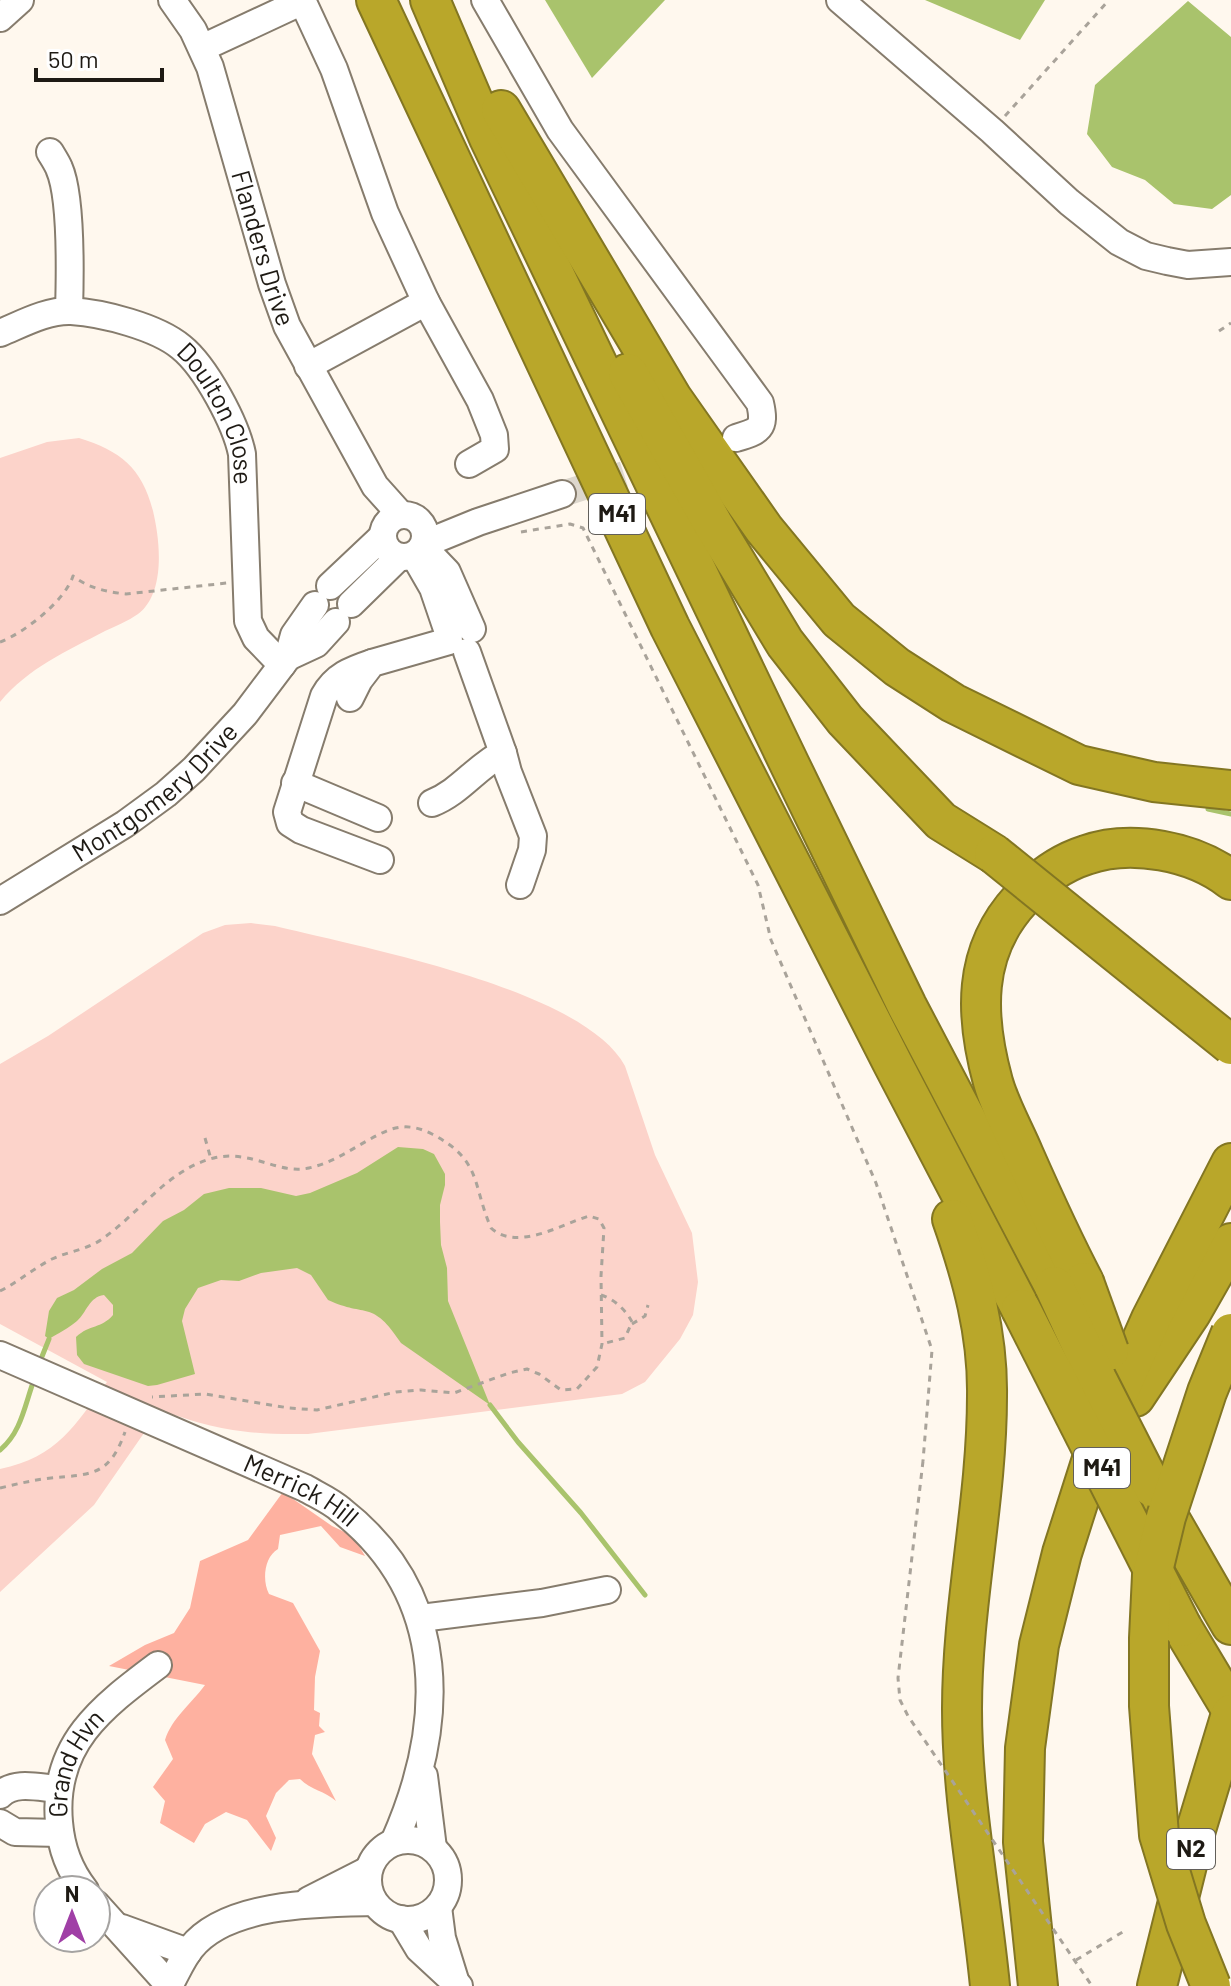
<svg xmlns="http://www.w3.org/2000/svg" width="1231" height="1986" font-family="Barlow,sans-serif">
<style>
.green{fill:#fcd3ca}
.forest{fill:#feb1a0}
.water{fill:#a9c36c}
.lines{fill:none;stroke-linecap:round;stroke-linejoin:round}
.stream{stroke:#a9c36c;stroke-width:5}
.minor-tunnel{stroke:#ddd7cd;stroke-width:26;stroke-dasharray:26 13;stroke-linecap:butt}
.minor-casing{stroke:#867c6d;stroke-width:30}
.highway-casing{stroke:#837622;stroke-width:42}
.path{stroke:#a9a39a;stroke-width:3;stroke-dasharray:6 6;stroke-linecap:butt}
.minor{stroke:#fff;stroke-width:26}
.highway{stroke:#b9a72a;stroke-width:38}
.highway-bridge-casing{stroke:#837622;stroke-width:42;stroke-linecap:butt}
.path-bridge{stroke:#a9a39a;stroke-width:3;stroke-dasharray:6 6;stroke-linecap:butt}
.highway-bridge{stroke:#b9a72a;stroke-width:38}
.labels{text-anchor:middle;stroke-width:8;stroke-linejoin:round;paint-order:stroke}
.shield{fill:#fff;stroke:#625f5a;stroke-width:2}
.shield-label{font-size:24px;font-weight:bold;fill:#1e1a14}
.street-label{font-size:26px;fill:#1e1a14;stroke:#fff}
</style>
<rect width="100%" height="100%" fill="#fff8ee"/>
<g class="green">
<path d="M 79,438 C 121,451 142,468 153,511 C 160,540 166,593 138,614 C 128,621 116,626 105,631 C 67,651 28,668 0,702 L 0,458 L 47,442 Z"/>
<path d="M 251,923 L 275,926 C 360,947 584,989 625,1066 L 655,1155 L 692,1233 L 698,1282 L 693,1315 L 680,1339 L 645,1382 L 622,1394 L 308,1434 C 248,1435 216,1430 160,1410 L 94,1505 L 0,1592 L 0,1469 C 58,1457 74,1426 107,1382 L 0,1324 L 0,1064 L 48,1036 L 203,933 L 225,925 Z"/>
</g>
<path class="forest" d="M 283,1492 L 332,1526 L 353,1536 L 365,1556 L 340,1547 L 321,1526 L 280,1535 L 278,1549 C 264,1557 262,1581 269,1594 L 293,1603 L 320,1651 L 315,1677 L 314,1710 L 320,1713 L 319,1726 L 325,1732 L 315,1735 L 312,1754 L 336,1801 C 325,1791 311,1790 300,1779 L 289,1780 L 276,1793 L 266,1816 L 276,1838 L 271,1851 L 247,1820 L 226,1812 L 205,1824 L 194,1843 L 160,1823 L 165,1801 L 153,1787 L 173,1759 L 165,1740 C 172,1718 191,1704 205,1685 L 109,1666 L 145,1645 L 174,1633 L 190,1608 L 200,1561 L 248,1540 Z"/>
<g class="water">
<polygon points="545,0 665,0 592,78"/>
<polygon points="925,0 1045,0 1020,40"/>
<polygon points="1188,1 1231,37 1231,195 1212,209 1174,204 1145,180 1112,167 1087,134 1095,85"/>
<path d="M 398,1147 L 423,1149 L 434,1154 L 445,1174 L 445,1185 L 440,1205 L 440,1222 L 441,1245 L 447,1268 L 448,1301 L 490,1405 L 401,1343 C 372,1299 367,1318 328,1300 L 311,1275 L 297,1268 L 261,1273 L 239,1281 L 221,1280 L 198,1288 L 185,1309 L 182,1321 L 195,1374 L 157,1385 L 148,1386 L 84,1364 L 77,1355 L 76,1337 C 90,1324 101,1329 113,1315 L 113,1305 L 104,1295 C 89,1297 87,1312 77,1321 C 69,1328 57,1334 49,1339 L 45,1336 L 49,1311 L 57,1298 L 74,1290 L 102,1269 L 132,1253 L 163,1221 L 184,1210 L 204,1194 L 229,1188 L 261,1188 L 296,1196 L 310,1193 L 357,1173 Z"/>
</g>
<g class="lines">
<g class="stream">
<polyline points="1208,809 1231,814"/>
<polyline points="39,1364 49,1339"/>
<polyline points="490,1405 518,1442 581,1513 645,1595"/>
<path d="M 0,1450 C 22,1432 25,1403 35,1377"/>
</g>
<polyline class="minor-tunnel" points="562,494 662,462"/>
<defs>
<g id="minor">
<path id="s1" d="M 172,0 L 193,30 L 210,67 L 272,284 L 287,326 L 375,486 L 401,515"/>
<polyline points="302,0 334,69 385,213 426,302 480,400 494,435 495,449 469,464"/>
<path d="M 485,0 L 560,130 L 760,403 C 766,429 759,431 736,438"/>
<polyline points="840,0 992,131 1069,202 1119,242 1146,256 1167,261 1188,265 1231,262"/>
<polyline points="0,18 20,0"/>
<polyline points="202,48 303,1"/>
<path d="M 50,152 C 53,157 57,163 59,168 C 72,197 70,278 69,311"/>
<path id="s2" d="M 0,333 C 22,324 47,310 71,311 C 103,313 157,327 181,347 C 206,367 236,424 242,454 L 248,621 L 256,638 L 282,665"/>
<polyline points="308,366 426,302"/>
<circle cx="404" cy="536" r="21"/>
<polyline points="424,544 478,522 562,494"/>
<polyline points="423,547 447,572 472,629"/>
<polyline points="414,555 433,588 449,635"/>
<polyline points="330,586 383,536"/>
<polyline points="351,604 399,557"/>
<polyline points="288,657 316,644 336,622"/>
<path d="M 372,663 C 351,670 335,676 324,696 L 287,812 L 290,823 L 301,830 L 380,860"/>
<polyline points="350,698 359,680 372,663 449,641"/>
<polyline points="503,753 508,772 533,836 532,850 520,885"/>
<polyline points="295,783 378,818"/>
<path d="M 432,803 C 460,792 476,767 503,753 L 467,652"/>
<path id="s3" d="M 0,901 L 125,824 L 166,794 L 194,769 L 245,714 L 288,657 L 294,635 L 315,605"/>
<path id="s4" d="M 0,1355 L 305,1488 C 317,1495 331,1501 341,1510 C 451,1596 446,1725 394,1842"/>
<polyline points="421,1618 542,1603 607,1590"/>
<polyline points="424,1776 433,1848"/>
<path d="M 0,1795 C 15,1780 40,1788 59,1789"/>
<polyline points="0,1823 15,1832 60,1833"/>
<circle cx="408" cy="1880" r="40"/>
<path id="s5" d="M 85,1890 C 69,1870 61,1847 59,1822 C 52,1744 102,1707 158,1665"/>
<polyline points="309,1900 368,1870"/>
<polyline points="96,1904 169,1985"/>
<polyline points="438,1907 442,1938 455,1980"/>
<polyline points="401,1919 419,1949 459,1986"/>
<polyline points="122,1928 188,1952"/>
<path d="M 169,1986 C 176,1974 182,1959 191,1948 C 227,1902 322,1903 374,1902"/>
</g>
<g id="highway">
<polyline points="376,0 670,627 893,1064 1021,1309"/>
<polyline points="430,0 489,138 790,765 907,1006 1054,1286"/>
<polyline points="501,110 672,398 764,529 839,620 897,667 953,703 1079,765 1154,782 1231,790"/>
<polyline points="628,373 713,524 785,643 845,720 941,821 994,854"/>
<path d="M 952,1219 C 972,1276 988,1334 987,1396 C 987,1500 962,1604 962,1709 C 962,1802 981,1894 990,1986"/>
<path d="M 1084,1282 C 1062,1240 1043,1198 1024,1155 C 1014,1131 1000,1107 993,1082 C 975,1016 972,952 1021,899 C 1038,880 1061,863 1086,855 C 1131,839 1194,851 1231,880"/>
<polyline points="1135,1397 1191,1313 1231,1243"/>
<polyline points="1155,1493 1231,1625"/>
<polyline points="1182,1627 1231,1709"/>
<polyline points="1038,1986 1023,1842 1025,1748 1039,1645 1062,1553 1099,1437 1151,1319 1231,1163"/>
<polyline points="1157,1986 1195,1833 1231,1714"/>
</g>
</defs>
<use href="#minor" class="minor-casing"/>
<use href="#highway" class="highway-casing"/>
<g class="path">
<polyline points="1005,116 1109,0"/>
<polyline points="1219,331 1231,323"/>
<polyline points="521,532 570,524 583,528 758,885 771,940 876,1183 932,1350 923,1461"/>
<path d="M 0,642 C 24,633 65,601 73,576 C 88,588 107,592 126,594 L 227,583"/>
<polyline points="205,1138 211,1159"/>
<path d="M 0,1291 C 18,1282 34,1268 52,1259 C 69,1251 87,1250 102,1239 C 140,1213 168,1169 214,1158 C 251,1149 278,1175 309,1168 C 336,1162 357,1145 380,1134 C 399,1124 414,1125 432,1134 C 482,1160 472,1184 491,1228 C 517,1252 562,1224 589,1216 L 599,1219 L 604,1228 L 601,1276 L 602,1344 L 597,1367 L 577,1389 L 561,1390 L 539,1374 L 527,1369 L 509,1373 L 454,1393 L 421,1390 L 396,1392 L 317,1410 L 289,1408 L 205,1394 L 152,1397"/>
<path d="M 601,1295 C 614,1299 626,1310 632,1322 L 625,1338 L 602,1344"/>
<polyline points="632,1324 645,1316 648,1305"/>
<path d="M 0,1488 C 17,1484 33,1480 51,1478 C 91,1474 109,1477 125,1432"/>
<polyline points="1076,1960 1126,1930"/>
</g>
<use href="#minor" class="minor"/>
<use href="#highway" class="highway"/>
<defs>
<g id="highway-bridge">
<polyline points="994,854 1231,1045"/>
<polyline points="1084,1282 1109,1351"/>
<polyline points="1054,1286 1097,1379 1152,1487"/>
<polyline points="1021,1309 1182,1627"/>
<polyline points="1211,1986 1186,1924 1159,1835 1149,1706 1149,1638 1152,1575 1166,1517 1207,1392 1231,1333"/>
</g>
</defs>
<use href="#highway-bridge" class="highway-bridge-casing"/>
<polyline class="path-bridge" points="923,1461 898,1678 900,1700 908,1716 1092,1986"/>
<use href="#highway-bridge" class="highway-bridge"/>
</g>
<g class="labels">
<g class="shield">
<rect x="589" y="494" width="56" height="40" rx="6"/>
<rect x="1074" y="1448" width="56" height="40" rx="6"/>
<rect x="1167" y="1829" width="48" height="40" rx="6"/>
</g>
<g class="shield-label">
<text x="617" y="522">M41</text>
<text x="1102" y="1476">M41</text>
<text x="1191" y="1857">N2</text>
</g>
<g class="street-label">
<text dy="9" stroke="none"><textPath href="#s1" startOffset="266">Flanders Drive</textPath></text>
<text dy="9" stroke="none"><textPath href="#s2" startOffset="270">Doulton Close</textPath></text>
<text dy="9" stroke="none"><textPath href="#s3" startOffset="190">Montgomery Drive</textPath></text>
<text dy="9" stroke="none"><textPath href="#s4" startOffset="330">Merrick Hill</textPath></text>
<text dy="9" stroke="none"><textPath href="#s5" startOffset="136">Grand Hvn</textPath></text>
</g>
</g>
<g transform="translate(72 1914)"><circle r="38" fill="#ffffff" stroke="#a5a3a1" stroke-width="2"/>
<path d="M0-6L14 30L0 20L-14 30Z" fill="#a03fa6"/>
<text y="-12" font-size="22" font-weight="bold" text-anchor="middle" fill="#1e1a14">N</text>
</g>
<path d="M36 68v12h126v-12" fill="none" stroke="#1e1a14" stroke-width="4"/>
<text x="48" y="68" font-size="24" fill="#1e1a14" stroke="#ffffff" stroke-width="6" paint-order="stroke">50 m</text>
</svg>
